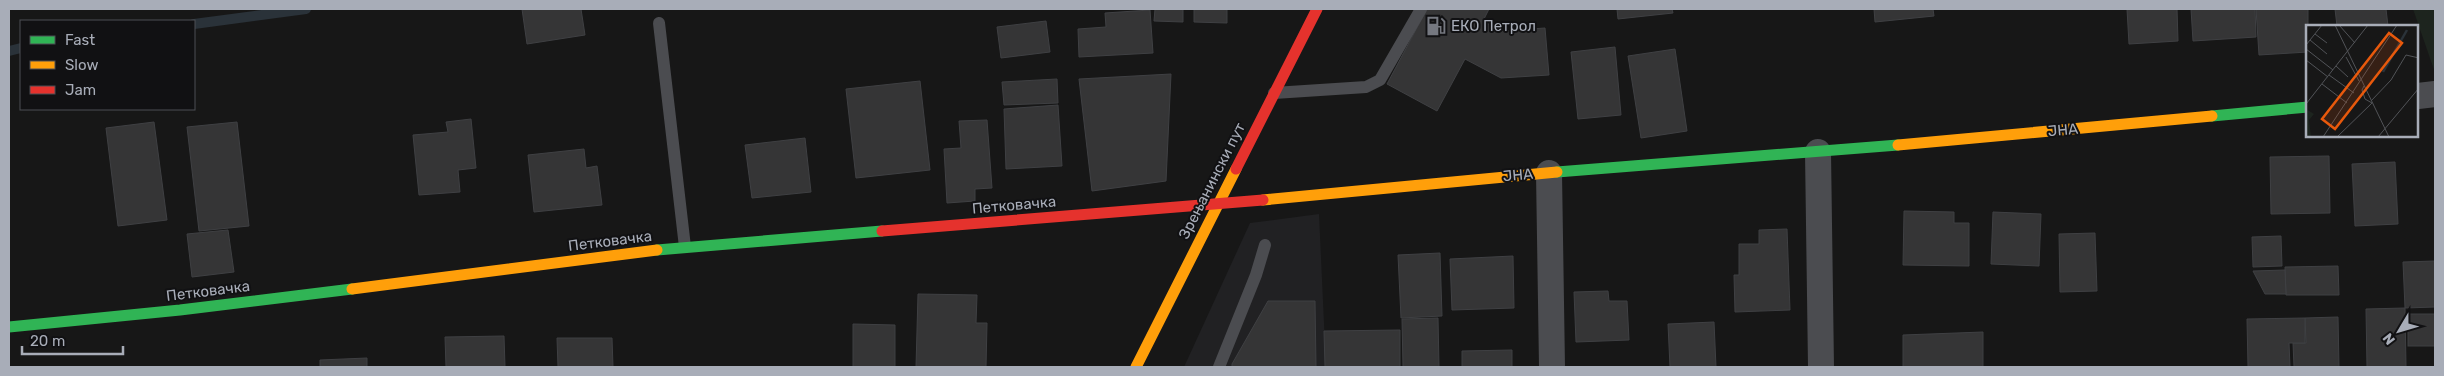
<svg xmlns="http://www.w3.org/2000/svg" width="2444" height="376" font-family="Rubik,sans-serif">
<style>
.built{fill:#212123}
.green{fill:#1d241e}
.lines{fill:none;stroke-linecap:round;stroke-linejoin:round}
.stream{stroke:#2a3239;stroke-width:10}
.building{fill:#353536;stroke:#3f4043}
.lane{stroke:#4b4c50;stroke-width:12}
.street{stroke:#4b4c50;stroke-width:26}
.fast{stroke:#30b455;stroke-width:11}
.slow{stroke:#ff9f0a;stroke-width:11}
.jam{stroke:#e5322d;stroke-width:11}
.labels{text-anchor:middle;stroke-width:4;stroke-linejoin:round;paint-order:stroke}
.poi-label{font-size:15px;fill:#a8adb8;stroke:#111113;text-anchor:start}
.street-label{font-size:15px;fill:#a8adb8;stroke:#111113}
.inset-river{fill:none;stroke:#2a3239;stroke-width:2.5}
.inset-road{fill:none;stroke:#515357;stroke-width:1}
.view{fill:#e8590c;fill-opacity:0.15;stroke:#e8590c;stroke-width:2.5}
.inset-edge{fill:none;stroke:#a8adb8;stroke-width:2.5}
</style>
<rect width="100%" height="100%" fill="#171717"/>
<polygon class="built" points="1319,214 1326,367 1184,367 1250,223"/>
<polygon class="green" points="2413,9 2435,9 2435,72 2432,64"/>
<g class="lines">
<g class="stream">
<polyline points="194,24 306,9"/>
<polyline points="9,51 21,48"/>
</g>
</g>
<g class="building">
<polygon points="522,9 581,9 585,35 527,44"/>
<polygon points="1155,9 1183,9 1183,22 1154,21"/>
<polygon points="1194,9 1227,9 1227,23 1194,22"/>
<polygon points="1427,9 1489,9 1483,21 1502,31 1545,28 1549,75 1501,78 1465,59 1437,111 1387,84"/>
<polygon points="1617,9 1672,9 1673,13 1618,19"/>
<polygon points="1874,9 1933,9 1934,16 1875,22"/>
<polygon points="2127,9 2177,9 2178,41 2129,44"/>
<polygon points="2191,9 2255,9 2256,37 2193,41"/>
<polygon points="2256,9 2308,9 2308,52 2259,55"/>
<polygon points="2335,9 2386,9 2388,26 2337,26"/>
<polygon points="1150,10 1153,53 1079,57 1078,29 1106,27 1105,13"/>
<polygon points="1046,21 1050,52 1001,58 997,27"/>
<polygon points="1615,47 1621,115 1578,119 1571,52"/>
<polygon points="1675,49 1687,131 1641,138 1628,56"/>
<polygon points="1171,74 1166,181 1092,191 1079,79"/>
<polygon points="1057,79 1058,103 1004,105 1002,82"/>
<polygon points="920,81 930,170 856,178 846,89"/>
<polygon points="1058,105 1062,166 1006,169 1004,109"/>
<polygon points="471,119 476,168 458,170 460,192 419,195 413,135 448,132 446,122"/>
<polygon points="987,120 992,188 975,189 975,201 947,203 944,149 961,148 959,121"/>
<polygon points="154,122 167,220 118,226 106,128"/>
<polygon points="237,122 249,226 199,231 187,127"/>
<polygon points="805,138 811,192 752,198 745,145"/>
<polygon points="584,149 586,168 597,166 602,205 534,212 528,155"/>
<polygon points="2329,156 2330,213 2271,214 2270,157"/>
<polygon points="2395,162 2398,224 2355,226 2352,164"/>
<polygon points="1904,211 1954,212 1954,223 1969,223 1969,266 1903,265"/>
<polygon points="1993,212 2041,214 2039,266 1991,264"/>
<polygon points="1787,229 1790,310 1735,312 1734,275 1739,275 1739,244 1759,244 1759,230"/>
<polygon points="228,230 234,272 192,277 187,234"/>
<polygon points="2095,233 2097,291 2060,292 2059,234"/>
<polygon points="2281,236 2282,266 2253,267 2252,237"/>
<polygon points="1440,253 1442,316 1401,318 1398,255"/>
<polygon points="1513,256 1514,308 1452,310 1450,259"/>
<polygon points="2435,261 2435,307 2405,308 2403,262"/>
<polygon points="2338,266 2339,295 2286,295 2285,267"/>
<polygon points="2285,270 2286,294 2265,294 2253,271"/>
<polygon points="1608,291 1609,301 1627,301 1629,340 1576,342 1574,292"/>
<polygon points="918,294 977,295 976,323 987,323 986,367 916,367"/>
<polygon points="1268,301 1315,301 1316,367 1232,367 1232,364"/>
<polygon points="2405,308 2406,367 2367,367 2366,309"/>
<rect x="2408" y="314" width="27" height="32"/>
<polygon points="2338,317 2339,367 2294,367 2293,343 2306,343 2305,318"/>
<polygon points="1438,318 1439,367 1403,367 1402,319"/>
<polygon points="2305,318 2305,343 2289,343 2290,367 2248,367 2247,319"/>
<polygon points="1714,322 1716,367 1670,367 1668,324"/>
<polygon points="853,324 895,325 895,367 853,367"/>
<polygon points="1400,330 1400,367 1325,367 1324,331"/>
<polygon points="1983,332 1983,367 1903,367 1903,335"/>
<polygon points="504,336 505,367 446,367 445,337"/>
<polygon points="557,338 612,338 613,367 558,367"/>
<polygon points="1512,350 1512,367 1462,367 1462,351"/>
<polygon points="367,358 367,367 320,367 320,360"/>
</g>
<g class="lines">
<g class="lane">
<polyline points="659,23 685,247"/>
<polyline points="1274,93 1366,87 1380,80 1421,9"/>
<polyline points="1219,367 1256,275 1265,245"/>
</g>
<g class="street">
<polyline points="2418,96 2435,94"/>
<polyline points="1818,152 1821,367"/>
<polyline points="1549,173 1552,367"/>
</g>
<g class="fast">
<polyline points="2212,116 2308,107"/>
<polyline points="1557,172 1898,145"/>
<polyline points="657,250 882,231"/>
<polyline points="9,327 180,310 352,289"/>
</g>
<g class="slow">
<polyline points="1898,145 2212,116"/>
<polyline points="1263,200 1557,172"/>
<polyline points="352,289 657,250"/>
<polyline points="1136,367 1236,169"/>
</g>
<g class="jam">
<polyline points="1236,169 1317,9"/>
<polyline points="882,231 1263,200"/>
</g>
</g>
<defs>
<symbol id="fuel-bare" viewBox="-9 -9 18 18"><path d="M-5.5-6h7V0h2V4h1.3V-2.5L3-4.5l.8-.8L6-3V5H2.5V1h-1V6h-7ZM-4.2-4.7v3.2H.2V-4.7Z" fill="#757880" stroke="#111113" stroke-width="2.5" paint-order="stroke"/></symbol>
</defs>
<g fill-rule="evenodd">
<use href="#fuel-bare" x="1422" y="12" width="28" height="28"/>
</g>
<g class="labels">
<g class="poi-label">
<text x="1451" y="31">ЕКО Петрол</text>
</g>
<g class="street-label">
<text transform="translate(2063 130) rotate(-5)" y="5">ЈНА</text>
<text transform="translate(1518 175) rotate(-5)" y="5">ЈНА</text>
<text transform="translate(1212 181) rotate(-63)" y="5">Зрењанински пут</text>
<text transform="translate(1014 205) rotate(-5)" y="5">Петковачка</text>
<text transform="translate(610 241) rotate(-7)" y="5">Петковачка</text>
<text transform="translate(208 291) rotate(-7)" y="5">Петковачка</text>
</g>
</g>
<g transform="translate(2306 25)">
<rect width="112" height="112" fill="#171717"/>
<path d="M 0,84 L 8,89 L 3,95 L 5,112 L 0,112 Z" fill="#1d241e"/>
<path class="inset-river" d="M 77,47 L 101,5"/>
<path class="inset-road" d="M 29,0 L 83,112M 33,0 L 49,18M 9,9 L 21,18M 4,15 L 21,29M 0,20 L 16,0M 0,24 L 27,45M 40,32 L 53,56M 0,35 L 22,52M 30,41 L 42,52M 23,50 L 48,68M 16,59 L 41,78M 65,76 L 85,55 L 100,30 L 113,33M 0,79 L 62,0M 17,112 L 91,0M 31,112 L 66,78 L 59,74 L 56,65 L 58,61M 72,112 L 113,63"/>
<path class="view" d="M 83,8 L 96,18 L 29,104 L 16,94 Z"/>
<rect width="112" height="112" class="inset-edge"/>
</g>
<rect width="2444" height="376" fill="none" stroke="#a8adb8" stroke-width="20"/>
<rect x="20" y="20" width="175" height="90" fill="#111113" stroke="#4d4f55"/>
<rect x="30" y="36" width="25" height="8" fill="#30b455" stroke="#4d4f55"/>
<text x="65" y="45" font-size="15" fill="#a8adb8">Fast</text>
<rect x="30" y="61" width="25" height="8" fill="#ff9f0a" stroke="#4d4f55"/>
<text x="65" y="70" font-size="15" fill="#a8adb8">Slow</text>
<rect x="30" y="86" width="25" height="8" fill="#e5322d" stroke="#4d4f55"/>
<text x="65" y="95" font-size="15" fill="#a8adb8">Jam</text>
<g transform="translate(2399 331) rotate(232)" stroke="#111113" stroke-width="4" paint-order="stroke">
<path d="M0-4L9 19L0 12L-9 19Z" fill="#a8adb8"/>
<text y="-8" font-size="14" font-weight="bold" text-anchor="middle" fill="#a8adb8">N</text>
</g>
<path d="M22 346v8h101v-8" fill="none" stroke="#a8adb8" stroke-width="2.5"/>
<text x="30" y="346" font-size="15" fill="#a8adb8" stroke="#111113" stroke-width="4" paint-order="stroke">20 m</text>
</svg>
